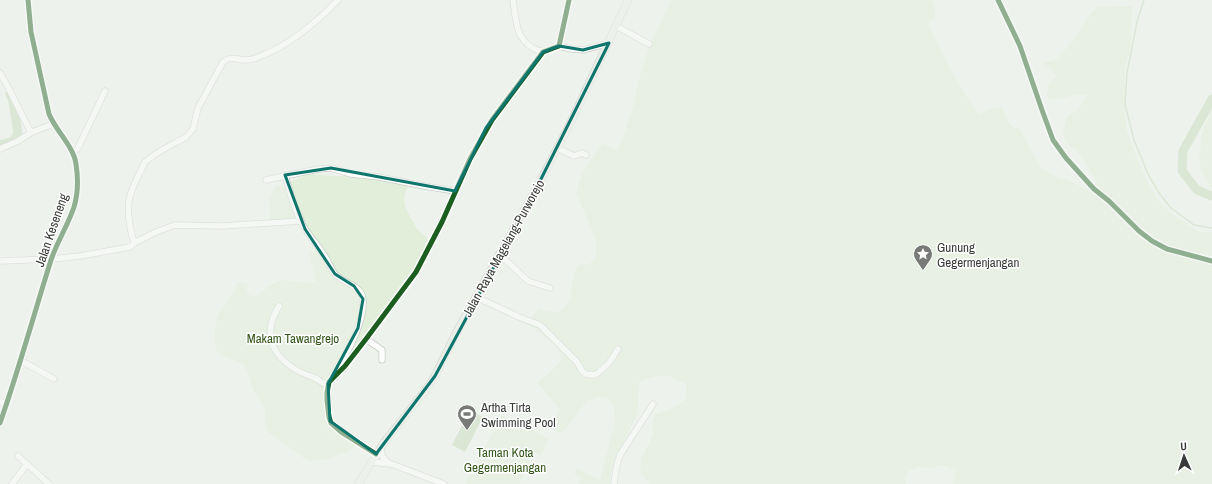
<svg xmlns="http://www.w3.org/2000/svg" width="1212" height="484" font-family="'Archivo Narrow',sans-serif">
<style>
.green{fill:#e0eeda}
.water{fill:#c4dab9}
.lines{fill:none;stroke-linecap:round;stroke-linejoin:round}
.stream{stroke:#c4dab9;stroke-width:1.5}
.river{stroke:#c4dab9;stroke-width:9}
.minor-casing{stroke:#cbceca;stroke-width:7}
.major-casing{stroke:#cdcfcc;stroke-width:8}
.minor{stroke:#fcfdfc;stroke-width:5.5}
.major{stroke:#ebefe9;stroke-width:7}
.cycleway-casing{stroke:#fff;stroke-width:8}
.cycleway{stroke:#1b5e20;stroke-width:5}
.marked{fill:none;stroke:#0f766e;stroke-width:3;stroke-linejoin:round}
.labels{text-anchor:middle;stroke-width:3;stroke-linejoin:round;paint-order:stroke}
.street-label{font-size:13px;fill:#373a36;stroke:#fff}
.poi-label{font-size:13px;fill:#373a36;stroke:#fff;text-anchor:start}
.park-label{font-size:13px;fill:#315519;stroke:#fff}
</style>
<rect width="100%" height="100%" fill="#eef2ec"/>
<g class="green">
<path d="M 671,0 L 932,0 L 935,8 L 935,18 L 928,21 C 936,43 947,63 959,83 C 965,94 971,105 980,114 L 993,108 L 1002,107 C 1006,115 1009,129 1019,128 L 1041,167 L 1056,177 L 1070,181 L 1089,190 L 1097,182 L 1078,152 L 1070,146 L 1064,140 L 1063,133 L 1067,116 L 1078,110 L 1087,95 L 1078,95 L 1049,100 L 1047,96 L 1048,84 L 1056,77 L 1056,74 L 1042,63 L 1055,60 L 1073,41 L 1085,21 L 1097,7 L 1132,6 L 1131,43 L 1125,69 L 1125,114 L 1127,130 L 1137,158 L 1150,187 L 1162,205 L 1175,216 L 1198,231 L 1212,232 L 1212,484 L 952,484 L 955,472 L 949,467 L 940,465 L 932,469 C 919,466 915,465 905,476 L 906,484 L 649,484 L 640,472 L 641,459 L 653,435 L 652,424 L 655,414 C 667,411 677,407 686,398 L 686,384 C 681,382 676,379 671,377 C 660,374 648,377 639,383 L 638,413 L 616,459 L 610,475 L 610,484 L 579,484 L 581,479 L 574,473 L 575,471 L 578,469 L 600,480 L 615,421 L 614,405 L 608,399 L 600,397 L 587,401 L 565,430 L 560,433 L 555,432 L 555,420 L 559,409 L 548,395 L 537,383 L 552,370 L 563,358 L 554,344 L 532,327 L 521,323 L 532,317 L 538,308 L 545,311 L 559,312 L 569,302 L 574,273 L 578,265 L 589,264 L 596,257 L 596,240 L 576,193 L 581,175 L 602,143 L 618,151 L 633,107 L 638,82 L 649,47 Z"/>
<polygon points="1212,110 1212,190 1201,169 1199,160 1202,133 1210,112"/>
<path d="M 308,174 L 337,176 L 377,175 L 409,185 C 401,198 404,206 411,218 C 413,221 415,226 417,229 C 423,236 426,233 429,243 L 418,264 L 375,322 L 359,347 L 336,372 L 328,388 L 331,426 L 356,444 L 349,451 L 328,459 L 312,461 L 302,457 L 267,431 L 265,423 L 265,412 L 263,405 L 256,395 L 251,385 L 247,370 L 243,364 L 223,356 L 216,350 L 214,334 L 218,314 L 228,301 L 238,282 L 248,284 L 246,292 C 256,302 263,290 270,285 C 273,284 276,282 279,281 C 286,279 303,282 311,283 L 315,281 L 309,252 L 314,252 L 316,246 L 298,222 L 270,222 C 270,215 268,205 270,199 C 271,194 274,191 275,186 L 285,186 L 292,181 Z"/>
<polygon points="502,415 549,439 541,456 533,453 520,484 465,484"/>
</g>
<polygon class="water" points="470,410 483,417 465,452 452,445"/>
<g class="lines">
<polyline class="stream" points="1144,0 1137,22 1127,73 1125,104 1134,140 1148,174 1159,193 1171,208 1194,225 1212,228"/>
<g class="river">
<polyline points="1212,99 1183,151 1182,171 1197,190 1212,196"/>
<polyline points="0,145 13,141 18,134 13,101 10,94"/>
</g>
<defs>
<g id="minor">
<path d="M 513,0 C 516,23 516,45 543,52"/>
<polyline points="998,0 1020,46 1042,110 1053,140 1066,158 1094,189 1109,201 1139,231 1152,241 1167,249 1212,261"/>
<polyline points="616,26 649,44"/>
<polyline points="559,46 571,49 583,50 609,43"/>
<polyline points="0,73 8,87 29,129 32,132"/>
<polyline points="557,148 574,156 582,153 586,155"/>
<polyline points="0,149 18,141 32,132 53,124"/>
<polyline points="73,153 78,148 105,91"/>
<path d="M 285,175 C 290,193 295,211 304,227 C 311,239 321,248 327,260 C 330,264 331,269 334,273 C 341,283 361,284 363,299 C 365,322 347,352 338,371"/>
<polyline points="266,180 318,169 331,168 351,174 379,177 424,186 455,191"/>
<path d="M 134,243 C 130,229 126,211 130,196 C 133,184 140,173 145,162 C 157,151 172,145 186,137 L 193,129 L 198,108 L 223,62 C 232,55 236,60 246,60 C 250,60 254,59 258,57 C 286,48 318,21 338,0"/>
<polyline points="499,254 528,281 550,288"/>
<polyline points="0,261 52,259 80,256 130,247 134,243 156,232 175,225 222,226 301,221"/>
<polyline points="476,297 519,317 540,325 577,362 582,371 586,374 594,375 598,373 609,363 618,349"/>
<path d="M 279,306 C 262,334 271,355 298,371 C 303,374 309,375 315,378 C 319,380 324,384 328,386"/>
<polyline points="366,339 382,350 382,360"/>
<polyline points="20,360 54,379"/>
<polyline points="0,402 7,402"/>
<path d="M 0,423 C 19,369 34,314 51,260 C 57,242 68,225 74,207 C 78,194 78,177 76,164 C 74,147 56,131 49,114 L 31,32 L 28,0"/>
<path d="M 382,446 C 380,453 382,459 389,463 L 444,484"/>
<polyline points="376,454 341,432 331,423 329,417 327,400 327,393 329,382 345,366 366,339 416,272 442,222 470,159 492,120 543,52 559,46 569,0"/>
<polyline points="18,456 49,484"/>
<polyline points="372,462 390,464"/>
<polyline points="12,484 27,464"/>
<path d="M 614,484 C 615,474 616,465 620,455 L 653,404"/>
</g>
<polyline id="major" points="358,484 382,445 425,391 435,376 456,333 536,189 570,124 628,0"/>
</defs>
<use href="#minor" class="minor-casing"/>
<use href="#major" class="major-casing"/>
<use href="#minor" class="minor"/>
<use href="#major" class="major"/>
<defs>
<g id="cycleway">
<polyline points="998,0 1020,46 1042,110 1053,140 1066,158 1094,189 1109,201 1139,231 1152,241 1167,249 1212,261"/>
<path d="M 0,423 C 19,369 34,314 51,260 C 57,242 68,225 74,207 C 78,194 78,177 76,164 C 74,147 56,131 49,114 L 31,32 L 28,0"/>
<polyline points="376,454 341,432 331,423 329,417 327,400 327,393 329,382 345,366 366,339 416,272 442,222 470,159 492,120 543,52 559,46 569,0"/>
</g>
</defs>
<use href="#cycleway" class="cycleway-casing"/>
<use href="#cycleway" class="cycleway"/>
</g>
<path d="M0 0H1212V484H0ZM 609,43 L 536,189 L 435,376 L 376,454 L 330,421 L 328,384 L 358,328 L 363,299 L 354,286 L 335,274 L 305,229 L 285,175 L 331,168 L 455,191 L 486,128 L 543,52 L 559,46 L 583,50 Z" fill="#eef2ec" fill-opacity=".55" fill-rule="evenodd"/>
<path class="marked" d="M 609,43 L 536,189 L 435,376 L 376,454 L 330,421 L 328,384 L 358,328 L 363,299 L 354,286 L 335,274 L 305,229 L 285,175 L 331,168 L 455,191 L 486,128 L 543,52 L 559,46 L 583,50 Z"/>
<defs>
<symbol id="sight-pin" viewBox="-11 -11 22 30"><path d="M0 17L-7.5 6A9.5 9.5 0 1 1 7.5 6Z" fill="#777a76" stroke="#fff"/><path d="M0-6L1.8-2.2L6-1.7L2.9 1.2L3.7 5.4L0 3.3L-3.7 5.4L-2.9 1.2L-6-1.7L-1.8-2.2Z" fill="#fff"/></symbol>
<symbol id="stadium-pin" viewBox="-11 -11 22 30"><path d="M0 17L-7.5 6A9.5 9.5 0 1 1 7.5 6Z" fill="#777a76" stroke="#fff"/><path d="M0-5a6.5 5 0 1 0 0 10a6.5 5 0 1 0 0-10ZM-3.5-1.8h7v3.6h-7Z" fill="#fff"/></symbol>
</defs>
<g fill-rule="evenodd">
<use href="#sight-pin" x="912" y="243" width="22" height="30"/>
<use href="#stadium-pin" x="456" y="403" width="22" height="30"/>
</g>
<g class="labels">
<g class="street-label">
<text transform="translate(51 230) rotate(-71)" y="5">Jalan Keseneng</text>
<text transform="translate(503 248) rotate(-61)" y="5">Jalan Raya Magelang-Purworejo</text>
</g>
<g class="poi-label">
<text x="937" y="252">Gunung<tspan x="937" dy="15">Gegermenjangan</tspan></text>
<text x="481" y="412">Artha Tirta<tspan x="481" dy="15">Swimming Pool</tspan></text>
</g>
<g class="park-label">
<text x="293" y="343">Makam Tawangrejo</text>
<text x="505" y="457">Taman Kota<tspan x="505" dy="15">Gegermenjangan</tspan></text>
</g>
</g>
<g transform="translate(1184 456) rotate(357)" stroke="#ffffff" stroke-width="3" paint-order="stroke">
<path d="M0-3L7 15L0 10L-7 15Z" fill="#373a36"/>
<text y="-6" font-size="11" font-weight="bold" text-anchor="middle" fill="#373a36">U</text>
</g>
</svg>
